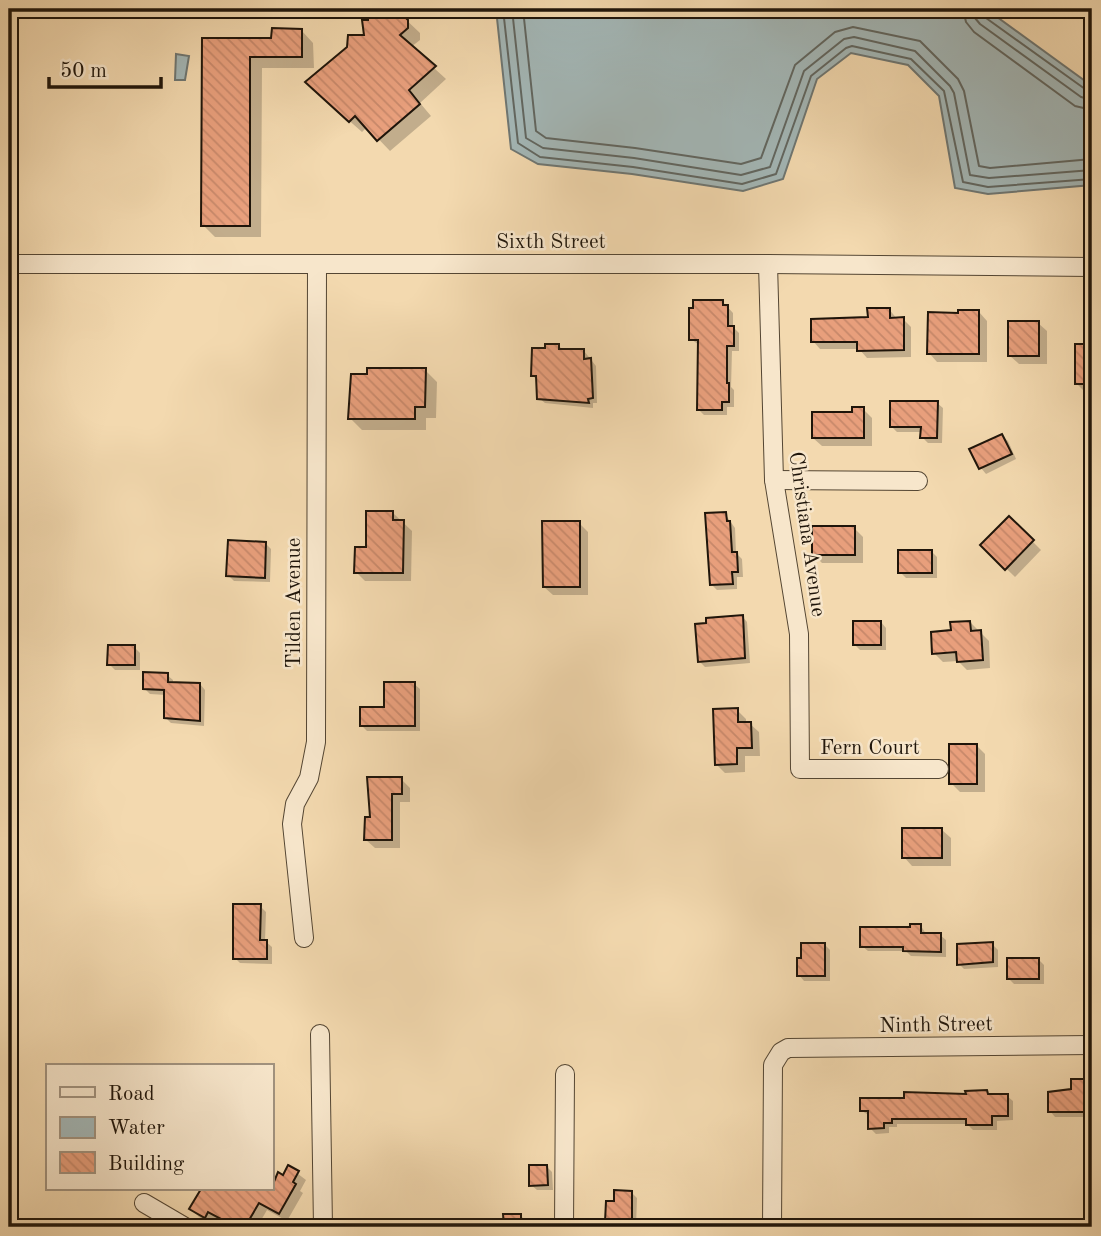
<svg xmlns="http://www.w3.org/2000/svg" width="1101" height="1236" font-family="'Old Standard TT',serif">
<style>
.water{fill:#a3b7b7;stroke:#6e7672;stroke-width:2}
.shadow{fill:#0003}
.lines{fill:none;stroke-linecap:round;stroke-linejoin:round}
.shore{stroke:#616660;stroke-width:2}
.building{fill:url(#building-back-hatch);stroke:#1f150a;stroke-width:2}
.street-casing{stroke:#544633;stroke-width:20}
.street{stroke:#f7e6cb;stroke-width:18}
.labels{text-anchor:middle;stroke-width:5;stroke-linejoin:round;paint-order:stroke}
.street-label{font-size:21px;fill:#1f150a;stroke:#f7e6cb}
</style>
<defs>
<pattern id="building-back-hatch" width="6" height="6" patternUnits="userSpaceOnUse" patternTransform="scale(1.75)"><rect width="6" height="6" fill="#e89f7c"/><path d="M-1 5l2 2M0 0l6 6M5-1l2 2" fill="none" stroke="#c7886a"/></pattern>
</defs>
<rect width="100%" height="100%" fill="#f3d9af"/>
<filter id="stains"><feTurbulence type="fractalNoise" baseFrequency=".00286" numOctaves="4"/><feColorMatrix values="0 0 0 0 .2 0 0 0 0 .09 0 0 0 0 .02 0 0 0 .5 -.17"/></filter>
<radialGradient id="worn" r=".72"><stop offset=".6" stop-color="#630" stop-opacity="0"/><stop offset="1" stop-color="#630" stop-opacity=".3"/></radialGradient>
<g class="water">
<polygon points="496,9 986,9 1092,86 1092,185 988,194 955,188 939,96 908,65 851,53 817,79 783,179 743,191 632,174 538,164 511,149"/>
<polygon points="176,54 189,56 185,80 175,80"/>
</g>
<g class="shadow">
<polygon points="401,15 420,33 420,40 411,47 446,79 420,103 431,116 390,151 367,127 362,132 319,94 366,36 391,18"/>
<polygon points="302,31 313,43 314,68 262,68 261,237 215,237 203,225 204,40 273,40"/>
<polygon points="722,301 733,313 733,327 739,333 739,351 732,351 731,387 734,390 734,407 727,407 727,415 704,415 699,410 699,345 691,339"/>
<polygon points="889,309 897,319 903,319 911,327 911,357 867,358 859,349 820,349 813,341"/>
<polygon points="979,312 987,321 987,362 937,362 929,353"/>
<polygon points="1038,323 1047,331 1047,364 1019,364 1010,356"/>
<polygon points="1077,345 1092,346 1092,392 1085,392 1076,383"/>
<polygon points="559,346 564,351 584,351 596,366 597,403 593,403 593,408 545,403 539,398 538,381 533,376"/>
<polygon points="425,370 437,382 436,418 426,418 426,430 362,430 350,418"/>
<polygon points="937,403 943,408 942,443 928,443 922,437 922,432 897,432 891,426"/>
<polygon points="863,409 872,418 872,446 822,446 813,438"/>
<polygon points="1002,436 1008,441 1016,459 986,474 981,468 972,450"/>
<polygon points="393,513 412,531 411,581 365,581 356,572 367,549"/>
<polygon points="725,514 735,528 736,553 742,559 743,577 737,577 737,589 717,590 711,584"/>
<polygon points="1009,518 1041,550 1015,577 982,545"/>
<polygon points="579,523 588,532 588,595 553,595 544,587"/>
<polygon points="854,528 863,537 863,563 822,563 813,554"/>
<polygon points="266,544 271,549 270,582 234,581 228,575"/>
<polygon points="932,552 937,557 937,578 906,578 900,572"/>
<polygon points="742,616 747,622 750,663 705,667 699,661"/>
<polygon points="881,622 886,628 886,650 860,650 854,644"/>
<polygon points="970,622 989,641 990,668 967,670 958,661 943,662 934,653 952,632"/>
<polygon points="134,647 140,653 140,670 115,670 109,664"/>
<polygon points="167,675 173,680 173,684 200,684 205,690 204,726 171,723 165,717 166,695 150,694 145,689"/>
<polygon points="414,684 420,689 420,731 367,731 362,726"/>
<polygon points="737,710 746,719 746,724 750,724 759,732 760,756 745,756 745,772 725,773 716,764"/>
<polygon points="976,745 985,754 985,792 960,792 951,783"/>
<polygon points="401,779 410,788 410,802 400,802 400,848 375,848 366,840 372,819"/>
<polygon points="942,830 951,838 951,866 912,866 904,857"/>
<polygon points="260,906 266,912 265,941 272,947 272,964 240,963 235,958"/>
<polygon points="921,926 926,934 940,935 946,940 946,957 911,956 906,951 868,951 862,946"/>
<polygon points="824,944 830,950 830,981 804,981 799,975"/>
<polygon points="992,944 998,950 998,967 964,969 959,964"/>
<polygon points="1038,959 1044,965 1044,984 1014,984 1009,979"/>
<polygon points="1086,1081 1092,1087 1092,1117 1055,1117 1050,1111"/>
<polygon points="987,1092 991,1096 1007,1096 1013,1101 1013,1120 997,1121 997,1130 973,1130 967,1124 897,1124 897,1127 889,1127 889,1133 876,1134 870,1128 870,1116 862,1111"/>
<polygon points="289,1167 306,1180 300,1191 303,1193 287,1221 267,1210 257,1227 233,1227 216,1218 213,1224 199,1217 191,1209 203,1189 271,1189 271,1186 284,1177"/>
<polygon points="547,1167 552,1172 553,1190 537,1190 531,1185"/>
<polygon points="631,1192 637,1198 636,1227 607,1227 607,1203 616,1203"/>
<polygon points="520,1215 527,1222 534,1222 539,1227 496,1227 505,1227 505,1216"/>
<polygon points="450,1222 456,1227 421,1227 421,1223"/>
</g>
<g class="lines">
<g class="shore">
<polyline points="503,9 518,143 540,157 633,167 742,184 776,174 811,76 846,48 852,46 911,59 944,91 963,182 988,187 1092,179"/>
<polyline points="512,9 526,138 543,148 634,158 741,175 770,167 804,71 844,39 854,37 915,51 950,86 954,93 970,175 989,178 1092,170"/>
<polyline points="523,9 536,131 546,138 635,148 741,164 761,158 795,65 835,32 853,27 920,41 958,79 964,91 979,166 990,168 1092,159"/>
<polyline points="963,9 966,22 974,32 1075,106 1092,110"/>
<polyline points="974,9 975,18 980,24 1081,97 1092,100"/>
<polyline points="983,9 986,18 1085,89 1092,91"/>
</g>
</g>
<g class="building">
<polygon points="393,13 401,13 408,20 408,28 400,35 436,66 409,90 420,104 377,141 355,116 349,122 305,82 347,47 348,35 364,35 362,20 368,20 368,15 390,16"/>
<polygon points="272,28 302,29 302,57 250,57 250,226 201,226 202,38 271,38"/>
<polygon points="693,300 723,300 723,305 728,305 728,326 734,326 734,346 727,346 727,383 729,383 729,402 722,402 722,410 697,410 698,340 689,340 689,308 693,308"/>
<polygon points="867,308 890,308 890,318 904,317 904,350 857,351 857,342 811,342 811,319 868,317"/>
<polygon points="958,310 979,310 979,354 927,354 928,312 958,313"/>
<rect x="1008" y="321" width="31" height="35"/>
<polygon points="545,344 559,344 559,349 584,349 584,359 591,358 593,398 588,399 589,403 537,399 536,376 531,376 532,348 545,348"/>
<rect x="1075" y="344" width="17" height="40"/>
<polygon points="367,368 426,368 425,407 415,407 415,419 348,419 351,374 367,374"/>
<polygon points="890,401 938,401 937,438 920,438 921,427 890,427"/>
<polygon points="852,407 864,407 864,438 812,438 812,412 852,412"/>
<polygon points="1002,434 1012,454 979,469 969,449"/>
<polygon points="366,511 393,511 393,520 404,520 403,573 354,573 355,547 366,547"/>
<polygon points="726,512 727,521 730,521 732,552 737,552 738,572 732,572 733,584 710,585 705,513"/>
<polygon points="1009,516 1034,540 1005,570 980,545"/>
<polygon points="542,521 580,521 580,587 543,587"/>
<rect x="812" y="526" width="43" height="29"/>
<polygon points="228,540 266,542 265,578 226,576"/>
<rect x="898" y="550" width="34" height="23"/>
<polygon points="743,615 745,658 698,662 695,624 706,623 706,618"/>
<rect x="853" y="621" width="28" height="24"/>
<polygon points="970,621 971,631 981,630 983,660 957,662 956,652 932,654 931,632 951,630 950,622"/>
<polygon points="108,645 135,645 135,665 107,665"/>
<polygon points="143,672 168,673 168,682 200,683 200,721 164,718 164,690 143,689"/>
<polygon points="384,682 415,682 415,726 360,726 360,707 384,707"/>
<polygon points="738,708 738,722 751,722 752,748 737,748 737,764 715,765 713,709"/>
<rect x="949" y="744" width="28" height="40"/>
<polygon points="367,777 402,777 402,794 392,794 392,840 364,840 365,817 370,817"/>
<rect x="902" y="828" width="40" height="30"/>
<polygon points="233,904 261,904 260,940 267,940 267,959 233,959"/>
<polygon points="910,924 921,924 921,933 941,933 941,952 903,951 903,947 860,947 860,927 910,927"/>
<polygon points="993,942 993,962 957,965 957,944"/>
<polygon points="801,943 825,943 825,976 797,976 797,958 801,958"/>
<rect x="1007" y="958" width="32" height="21"/>
<polygon points="1071,1079 1087,1079 1087,1112 1048,1112 1048,1092 1071,1089"/>
<polygon points="987,1090 988,1094 1008,1094 1008,1116 992,1116 992,1125 966,1125 966,1119 892,1119 892,1123 884,1123 884,1128 868,1129 868,1111 860,1111 860,1098 904,1098 904,1092 966,1094 965,1091"/>
<polygon points="288,1165 299,1171 293,1182 296,1184 279,1214 259,1203 245,1227 236,1227 208,1212 205,1218 189,1209 201,1189 271,1189 278,1172 283,1175"/>
<polygon points="529,1165 547,1165 548,1185 529,1186"/>
<polygon points="614,1190 632,1191 632,1223 605,1222 606,1201 614,1201"/>
<polygon points="503,1214 521,1214 521,1227 504,1227"/>
</g>
<g class="lines">
<defs>
<g id="street">
<polyline points="9,19 9,20"/>
<polyline points="9,264 768,264 1092,267"/>
<polyline points="768,264 774,480 799,634 800,769 939,769"/>
<polyline points="774,480 918,481"/>
<polyline points="304,938 292,824 295,804 309,778 316,742 317,264"/>
<polyline points="320,1034 323,1227"/>
<polyline points="144,1203 185,1227"/>
<polyline points="564,1227 565,1074"/>
<polyline points="772,1227 773,1065 781,1052 788,1048 1092,1045"/>
</g>
</defs>
<use href="#street" class="street-casing"/>
<use href="#street" class="street"/>
</g>
<g class="labels">
<g class="street-label">
<text x="551" y="248">Sixth Street</text>
<text transform="translate(808 534) rotate(82)" y="7">Christiana Avenue</text>
<text transform="translate(293 603) rotate(-90)" y="7">Tilden Avenue</text>
<text x="870" y="754">Fern Court</text>
<text transform="translate(936 1024) rotate(-1)" y="7">Ninth Street</text>
</g>
</g>
<rect width="1101" height="1236" fill="none" stroke="#f3d9af" stroke-width="35"/>
<rect x="10" y="10" width="1080" height="1215" fill="none" stroke="#1f150a" stroke-width="3.5"/>
<rect x="18" y="18" width="1066" height="1201" fill="none" stroke="#1f150a" stroke-width="2"/>
<rect x="46" y="1064" width="228" height="126" fill="#f7e6cb" stroke="#a1927e" stroke-width="2"/>
<rect x="60" y="1087" width="35" height="10" fill="#f7e6cb" stroke="#a1927e" stroke-width="2"/>
<text x="108" y="1100" font-size="21" fill="#1f150a">Road</text>
<rect x="60" y="1117" width="35" height="21" fill="#a3b7b7" stroke="#a1927e" stroke-width="2"/>
<text x="108" y="1134" font-size="21" fill="#1f150a">Water</text>
<rect x="60" y="1152" width="35" height="21" fill="url(#building-back-hatch)" stroke="#a1927e" stroke-width="2"/>
<text x="108" y="1170" font-size="21" fill="#1f150a">Building</text>
<path d="M49 77v10h112v-10" fill="none" stroke="#1f150a" stroke-width="3.5"/>
<text x="60" y="77" font-size="21" fill="#1f150a" stroke="#f7e6cb" stroke-width="5" paint-order="stroke">50 m</text>
<rect width="100%" height="100%" filter="url(#stains)"/>
<rect width="100%" height="100%" fill="url(#worn)"/>
</svg>
